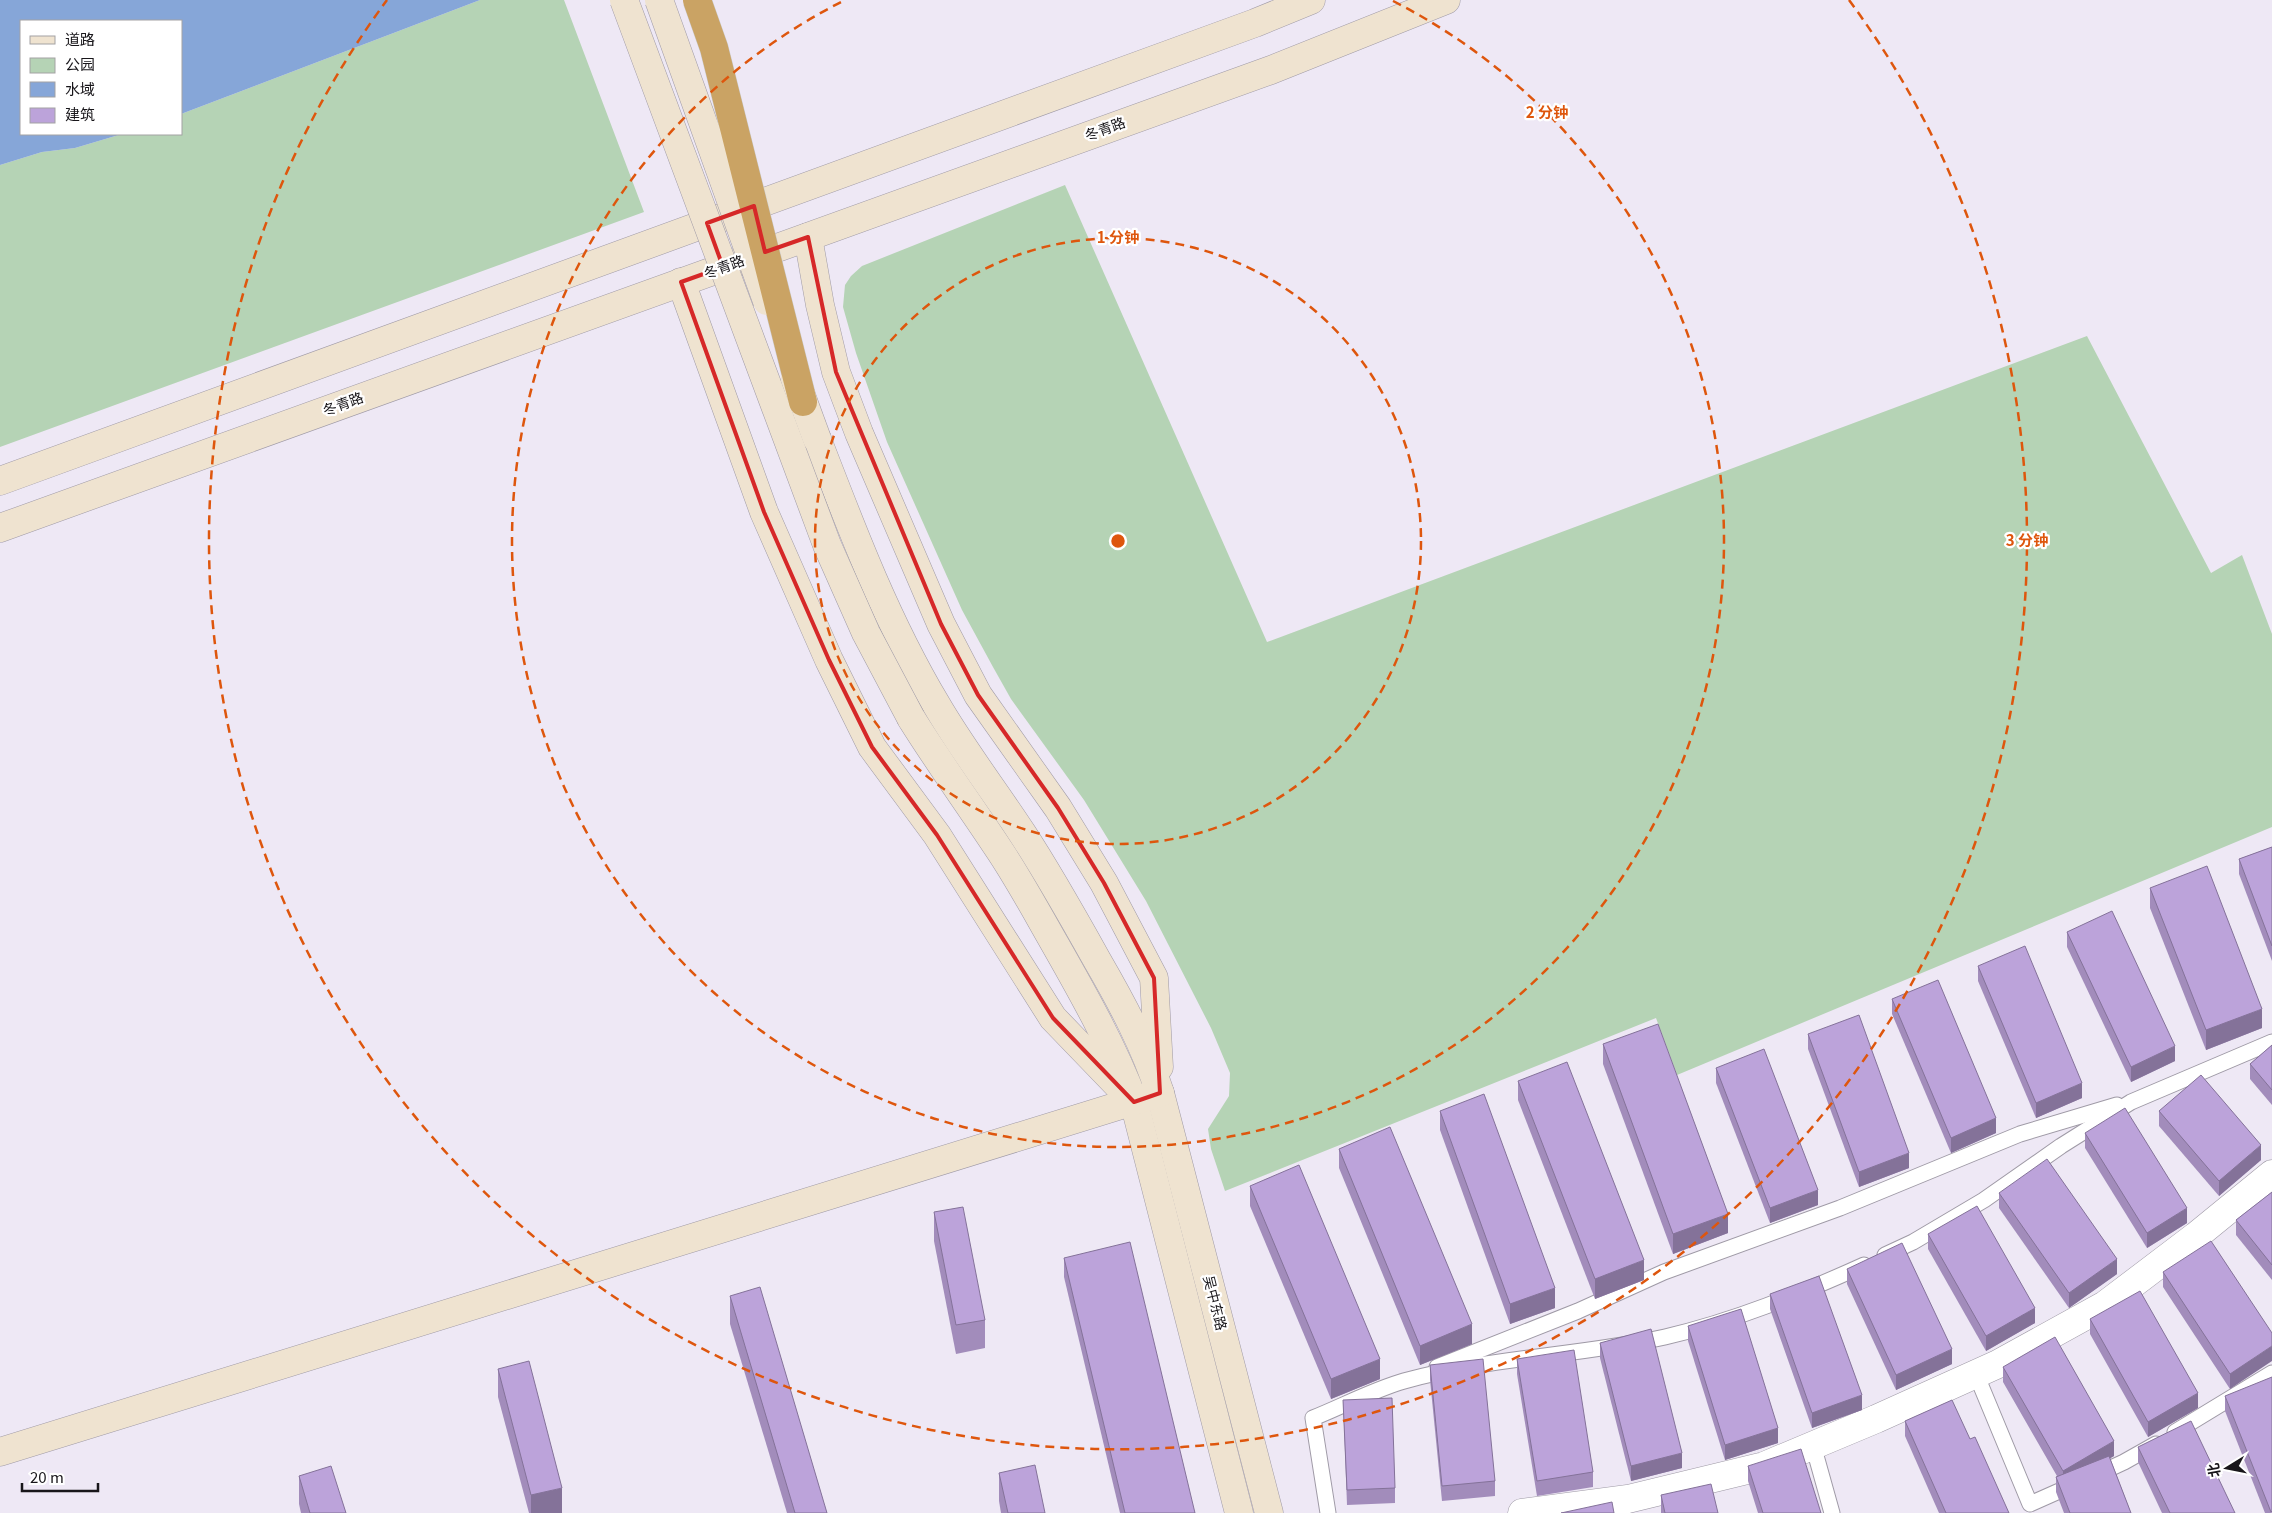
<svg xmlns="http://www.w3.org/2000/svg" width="2272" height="1513" font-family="Georgia,'Noto Sans SC',serif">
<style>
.green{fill:#b5d3b5}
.water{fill:#86a6d8}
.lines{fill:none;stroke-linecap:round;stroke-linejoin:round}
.lane-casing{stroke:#9f9aa6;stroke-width:17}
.street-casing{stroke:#9f9aa6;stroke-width:29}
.secondary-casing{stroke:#9f9aa6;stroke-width:29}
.lane{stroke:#fff;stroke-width:15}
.street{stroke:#fff;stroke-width:28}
.secondary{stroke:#efe3d0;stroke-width:28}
.secondary-bridge-casing{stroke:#9f9aa6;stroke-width:29;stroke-linecap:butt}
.highway-bridge-casing{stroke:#cccccd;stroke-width:29;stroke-linecap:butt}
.secondary-bridge{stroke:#efe3d0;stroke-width:28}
.highway-bridge{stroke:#caa364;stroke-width:28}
.wall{fill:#a28cbb}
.shaded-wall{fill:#847299}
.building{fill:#bca3da;stroke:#847299}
.marked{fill:none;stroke:#d62828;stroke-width:4;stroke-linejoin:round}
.ring{fill:none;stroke:#de560d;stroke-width:2.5;stroke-dasharray:9 6}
.labels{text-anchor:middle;stroke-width:4.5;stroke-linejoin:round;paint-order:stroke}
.street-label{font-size:14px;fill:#18161a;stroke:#fff}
.centre{fill:#de560d;stroke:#fff;stroke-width:2.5}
.ring-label{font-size:15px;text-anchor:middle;font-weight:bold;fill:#de560d;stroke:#fff;stroke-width:4.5;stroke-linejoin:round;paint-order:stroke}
</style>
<rect width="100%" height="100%" fill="#eee8f5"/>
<g class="green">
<polygon points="480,0 564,0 644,212 0,447 0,165 42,152 75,148 122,134 181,134 181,114"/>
<polygon points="1065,185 1267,642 2087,336 2211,573 2242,555 2272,634 2272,827 1677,1075 1656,1018 1225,1191 1211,1149 1208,1129 1229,1096 1230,1073 1211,1028 1146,901 1084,800 1011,699 993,667 962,610 887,442 856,353 843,307 845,285 851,276 862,266"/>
</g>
<polygon class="water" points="0,0 480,0 181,114 181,21 21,21 21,134 122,134 75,148 42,152 0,165"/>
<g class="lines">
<defs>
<g id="lane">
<polyline points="1885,1255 1913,1242 1984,1200 2061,1146 2131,1102 2272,1042"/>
<polyline points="1437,1367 1578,1311 1664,1272 1840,1208 2020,1134 2117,1105"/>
<polyline points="1976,1374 2030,1504 2075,1484"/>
<polyline points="2175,1432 2272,1373"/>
<polyline points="1813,1445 1832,1513"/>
<polyline points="2096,1475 2124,1462 2156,1444"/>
<path d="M 1328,1513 L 1313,1418 C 1343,1406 1373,1390 1404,1381 C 1489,1357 1579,1356 1665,1337 C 1734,1321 1800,1294 1864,1265"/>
</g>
<polyline id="street" points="1522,1513 1628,1499 1764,1466 1876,1419 1998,1364 2105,1305 2196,1236 2272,1174"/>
<g id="secondary">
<polyline points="808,237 820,305 836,372 859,433 941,624 978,695 1058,808 1104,883 1154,978 1159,1067"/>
<polyline points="681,282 764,512 829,660 872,747 937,835 1053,1018 1134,1102"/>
<path d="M 817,439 C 852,530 886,620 936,704 C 962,749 994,790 1022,833 C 1049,874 1073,917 1097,960 C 1122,1003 1145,1046 1160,1093 L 1269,1513"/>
<polyline points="0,481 1255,23 1311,0"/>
<polyline points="0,528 1271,70 1446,0"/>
<path d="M 911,718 C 939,763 969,804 998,848 C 1019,879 1037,913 1056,946 C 1085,997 1113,1047 1134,1102 L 1239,1513"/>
<polyline points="0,1452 1160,1093"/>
</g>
</defs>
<use href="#lane" class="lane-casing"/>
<use href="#street" class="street-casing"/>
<use href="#secondary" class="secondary-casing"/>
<use href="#lane" class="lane"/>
<use href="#street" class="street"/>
<use href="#secondary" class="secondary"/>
<defs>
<g id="secondary-bridge">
<polyline points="624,0 827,545 866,633 911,718"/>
<polyline points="659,0 767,301"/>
<polyline points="795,379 817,439"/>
</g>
<polyline id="highway-bridge" points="697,0 714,48 803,402"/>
</defs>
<use href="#secondary-bridge" class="secondary-bridge-casing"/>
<use href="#highway-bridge" class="highway-bridge-casing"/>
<use href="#secondary-bridge" class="secondary-bridge"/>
<use href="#highway-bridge" class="highway-bridge"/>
</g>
<g class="wall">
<polygon points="2272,847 2272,961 2239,874 2239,859"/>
<polygon points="2150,888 2262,1028 2206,1050 2150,908"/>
<polygon points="2067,932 2175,1061 2131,1082 2067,947"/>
<polygon points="1978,966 2082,1098 2036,1118 1978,981"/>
<polygon points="1892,999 1996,1133 1951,1153 1892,1014"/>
<polygon points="1808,1034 1909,1168 1859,1187 1808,1049"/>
<polygon points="1603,1044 1728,1233 1673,1254 1603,1064"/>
<polygon points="2272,1045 2272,1105 2250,1079 2250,1064"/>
<polygon points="1716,1068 1818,1205 1770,1223 1716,1083"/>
<polygon points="1518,1081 1644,1280 1595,1299 1518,1100"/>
<polygon points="1440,1111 1555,1308 1510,1324 1440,1130"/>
<polygon points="2159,1111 2261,1160 2219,1196 2159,1126"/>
<polygon points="2085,1133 2187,1223 2147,1248 2085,1148"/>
<polygon points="1339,1149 1472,1344 1420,1365 1339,1168"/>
<polygon points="1250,1186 1380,1379 1331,1399 1250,1206"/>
<polygon points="2272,1192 2272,1280 2236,1235 2236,1220"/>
<polygon points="1999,1193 2117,1274 2069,1308 1999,1208"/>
<polygon points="934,1212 985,1320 985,1348 956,1354 934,1241"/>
<polygon points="1928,1234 2035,1323 1986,1351 1928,1249"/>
<polygon points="1064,1258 1195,1513 1120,1513 1064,1277"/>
<polygon points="1847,1269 1952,1364 1896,1390 1847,1284"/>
<polygon points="2163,1272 2272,1333 2230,1389 2163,1287"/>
<polygon points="1770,1294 1862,1410 1812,1428 1770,1309"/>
<polygon points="730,1296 827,1513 787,1513 730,1324"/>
<polygon points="2090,1319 2198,1408 2148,1437 2090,1334"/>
<polygon points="1688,1326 1778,1443 1725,1460 1688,1341"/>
<polygon points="1600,1343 1682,1468 1631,1481 1600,1358"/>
<polygon points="1517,1359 1593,1472 1593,1487 1537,1496 1517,1374"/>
<polygon points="1430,1365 1495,1481 1495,1496 1442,1501 1430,1380"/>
<polygon points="2003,1367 2114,1456 2110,1458 2131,1513 2064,1513 2056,1492 2056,1477 2057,1476 2003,1382"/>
<polygon points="498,1369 562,1513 529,1513 498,1397"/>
<polygon points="2225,1396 2272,1513 2265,1513 2225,1411"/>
<polygon points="1343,1400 1395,1488 1395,1503 1347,1505"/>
<polygon points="1905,1421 1970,1439 2009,1513 1939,1513 1905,1436"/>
<polygon points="2138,1447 2235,1513 2162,1513 2138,1462"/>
<polygon points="1748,1466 1821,1513 1758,1513 1748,1481"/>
<polygon points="999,1473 1045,1513 1001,1513 999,1501"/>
<polygon points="299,1476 346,1513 301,1513 299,1504"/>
<polygon points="1661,1495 1718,1513 1661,1513"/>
</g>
<g class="shaded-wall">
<polygon points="2262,1009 2262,1028 2206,1050 2206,1030"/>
<polygon points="2175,1046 2175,1061 2131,1082 2131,1067"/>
<polygon points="2082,1083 2082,1098 2036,1118 2036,1103"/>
<polygon points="1996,1118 1996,1133 1951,1153 1951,1138"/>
<polygon points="2261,1145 2261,1160 2219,1196 2219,1181"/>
<polygon points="1909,1153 1909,1168 1859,1187 1859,1172"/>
<polygon points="1818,1190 1818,1205 1770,1223 1770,1208"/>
<polygon points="2187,1208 2187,1223 2147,1248 2147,1233"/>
<polygon points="1728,1214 1728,1233 1673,1254 1673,1234"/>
<polygon points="2117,1259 2117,1274 2069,1308 2069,1293"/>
<polygon points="1644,1260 1644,1280 1595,1299 1595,1279"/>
<polygon points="1555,1288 1555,1308 1510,1324 1510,1304"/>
<polygon points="2035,1308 2035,1323 1986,1351 1986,1336"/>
<polygon points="1472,1324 1472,1344 1420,1365 1420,1346"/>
<polygon points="2272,1346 2272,1361 2230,1389 2230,1374"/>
<polygon points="1952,1349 1952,1364 1896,1390 1896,1375"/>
<polygon points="1380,1359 1380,1379 1331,1399 1331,1379"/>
<polygon points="2198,1393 2198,1408 2148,1437 2148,1422"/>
<polygon points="1862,1395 1862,1410 1812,1428 1812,1413"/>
<polygon points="1778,1428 1778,1443 1725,1460 1725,1445"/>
<polygon points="2114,1441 2114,1456 2063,1486 2063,1471"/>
<polygon points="1682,1453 1682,1468 1631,1481 1631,1466"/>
<polygon points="562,1488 562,1513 531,1513 531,1495"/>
</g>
<g class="building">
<polygon points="2272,847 2272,946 2239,859"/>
<polygon points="2207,866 2262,1009 2206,1030 2150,888"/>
<polygon points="2112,911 2175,1046 2131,1067 2067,932"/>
<polygon points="2025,946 2082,1083 2036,1103 1978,966"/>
<polygon points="1938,980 1996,1118 1951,1138 1892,999"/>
<polygon points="1859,1015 1909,1153 1859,1172 1808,1034"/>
<polygon points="1658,1024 1728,1214 1673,1234 1603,1044"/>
<polygon points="2272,1045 2272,1090 2250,1064"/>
<polygon points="1764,1049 1818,1190 1770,1208 1716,1068"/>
<polygon points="1567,1062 1644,1260 1595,1279 1518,1081"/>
<polygon points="2201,1075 2261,1145 2219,1181 2159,1111"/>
<polygon points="1484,1094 1555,1288 1510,1304 1440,1111"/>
<polygon points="2125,1108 2187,1208 2147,1233 2085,1133"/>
<polygon points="1390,1127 1472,1324 1420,1346 1339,1149"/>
<polygon points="2047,1159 2117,1259 2069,1293 1999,1193"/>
<polygon points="1299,1165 1380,1359 1331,1379 1250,1186"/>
<polygon points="2272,1192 2272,1265 2236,1220"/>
<polygon points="1977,1206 2035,1308 1986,1336 1928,1234"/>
<polygon points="963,1207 985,1320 956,1325 934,1212"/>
<polygon points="2211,1241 2272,1333 2272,1346 2230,1374 2163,1272"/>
<polygon points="1130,1242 1195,1513 1125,1513 1064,1258"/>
<polygon points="1902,1243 1952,1349 1896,1375 1847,1269"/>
<polygon points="1819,1276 1862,1395 1812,1413 1770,1294"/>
<polygon points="760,1287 827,1513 795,1513 730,1296"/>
<polygon points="2140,1291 2198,1393 2148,1422 2090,1319"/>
<polygon points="1741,1309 1778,1428 1725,1445 1688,1326"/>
<polygon points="1651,1329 1682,1453 1631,1466 1600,1343"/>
<polygon points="2055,1337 2114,1441 2063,1471 2003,1367"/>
<polygon points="1574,1350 1593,1472 1537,1481 1517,1359"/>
<polygon points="1483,1359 1495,1481 1442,1486 1430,1365"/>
<polygon points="529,1361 562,1488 531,1495 498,1369"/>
<polygon points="2272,1377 2272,1511 2271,1512 2225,1396"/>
<polygon points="1392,1398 1395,1488 1347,1490 1343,1400"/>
<polygon points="1952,1400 1970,1439 1975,1437 2009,1513 1946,1513 1905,1421"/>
<polygon points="2191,1421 2235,1513 2170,1513 2138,1447"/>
<polygon points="1801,1449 1821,1513 1763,1513 1748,1466"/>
<polygon points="2109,1456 2131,1513 2070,1513 2056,1477"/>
<polygon points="1035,1465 1045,1513 1008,1513 999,1473"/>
<polygon points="331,1466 346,1513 310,1513 299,1476"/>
<polygon points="1711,1484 1718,1513 1665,1513 1661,1495"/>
<polygon points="1612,1502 1614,1513 1561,1513"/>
</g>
<path class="marked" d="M 754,206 L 765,252 L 808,237 L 836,372 L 941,624 L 978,695 L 1058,808 L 1104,883 L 1154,978 L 1160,1093 L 1134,1102 L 1053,1018 L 937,835 L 872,747 L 829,660 L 764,512 L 681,282 L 723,267 L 707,223 Z"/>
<g class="ring">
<circle cx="1118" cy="541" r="303"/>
<path d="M1393 1A606 606 0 1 1 843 1"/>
<path d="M1849 0A909 909 0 1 1 387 0"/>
</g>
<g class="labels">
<g class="street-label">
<text transform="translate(1105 129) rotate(-20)" y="5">冬青路</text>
<text transform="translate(724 267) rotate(-20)" y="5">冬青路</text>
<text transform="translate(343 404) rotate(-20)" y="5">冬青路</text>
<text transform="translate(1215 1303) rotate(76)" y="5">吴中东路</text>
</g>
</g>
<circle cx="1118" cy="541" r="8" class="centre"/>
<g class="ring-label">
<text x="1547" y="118">2 分钟</text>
<text x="1118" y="243">1 分钟</text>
<text x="2027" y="546">3 分钟</text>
</g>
<rect x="20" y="20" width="162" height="115" fill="#ffffff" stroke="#a3a2a3"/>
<rect x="30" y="36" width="25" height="8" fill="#efe3d0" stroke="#a3a2a3"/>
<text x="65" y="45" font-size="15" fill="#18161a">道路</text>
<rect x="30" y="58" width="25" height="15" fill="#b5d3b5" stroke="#a3a2a3"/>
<text x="65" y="70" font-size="15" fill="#18161a">公园</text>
<rect x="30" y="82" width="25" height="15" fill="#86a6d8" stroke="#a3a2a3"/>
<text x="65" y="95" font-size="15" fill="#18161a">水域</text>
<rect x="30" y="108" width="25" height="15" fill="#bca3da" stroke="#a3a2a3"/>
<text x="65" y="120" font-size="15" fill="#18161a">建筑</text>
<g transform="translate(2227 1468) rotate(260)" stroke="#ffffff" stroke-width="4" paint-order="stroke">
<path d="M0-4L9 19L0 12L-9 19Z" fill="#18161a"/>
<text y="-8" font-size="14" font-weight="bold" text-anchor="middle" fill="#18161a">北</text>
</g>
<path d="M22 1483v8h76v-8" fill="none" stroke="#18161a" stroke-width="2.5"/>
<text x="30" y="1483" font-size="15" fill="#18161a" stroke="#ffffff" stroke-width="4" paint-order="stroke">20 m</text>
</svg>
